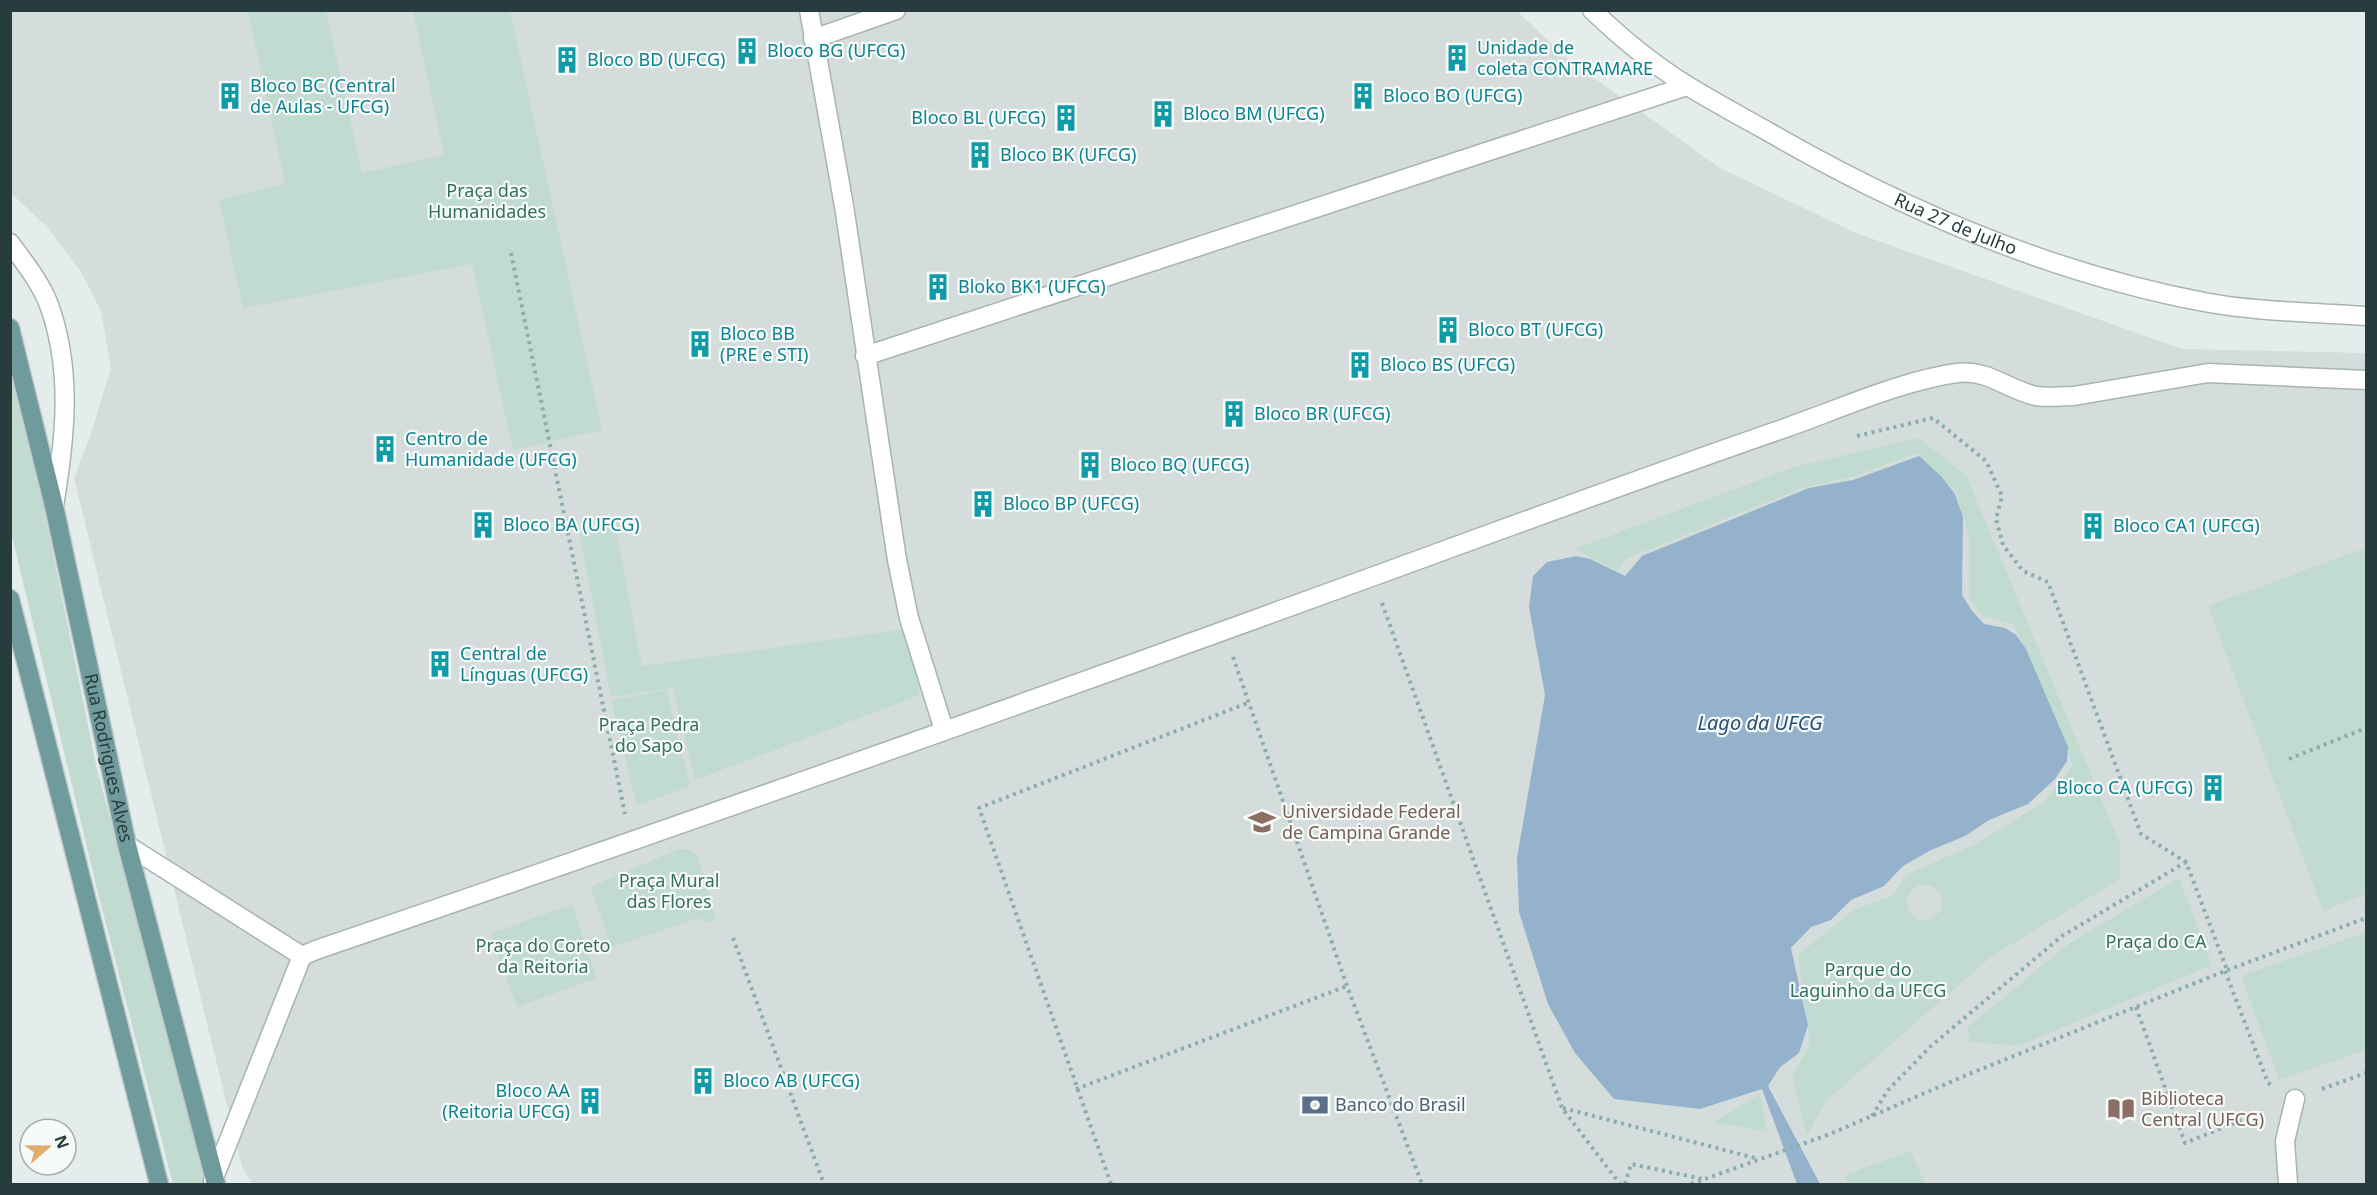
<svg xmlns="http://www.w3.org/2000/svg" width="2377" height="1195" font-family="'Noto Sans',sans-serif">
<style>
.built{fill:#d4dddb}
.green{fill:#c1dbd0;fill-rule:evenodd}
.water{fill:#94b2cb}
.lines{fill:none;stroke-linecap:round;stroke-linejoin:round}
.minor-casing{stroke:#a8b4b4;stroke-width:21}
.major-casing{stroke:#c2c8c9;stroke-width:21}
.path{stroke:#89adac;stroke-width:4;stroke-dasharray:3 4.5;stroke-linecap:butt}
.minor{stroke:#fff;stroke-width:18}
.major{stroke:#6f9b9d;stroke-width:18}
.labels{text-anchor:middle;stroke-width:4.5;stroke-linejoin:round;paint-order:stroke}
.culture-label{font-size:18px;fill:#0d838f;stroke:#f6faf9;text-anchor:start}
.park-label{font-size:18px;fill:#35705d;stroke:#f6faf9}
.street-label{font-size:18px;fill:#263c3d;stroke:#f6faf9}
.education-label{font-size:18px;fill:#785e54;stroke:#f6faf9;text-anchor:start}
.service-label{font-size:18px;fill:#4e5e75;stroke:#f6faf9;text-anchor:start}
.water-label{font-size:20px;font-style:italic;fill:#264f73;stroke:#f6faf9}
</style>
<rect width="100%" height="100%" fill="#e5edec"/>
<polygon class="built" points="11,11 1517,11 1570,61 1720,168 1856,233 2182,349 2366,353 2366,1184 252,1184 242,1167 74,478 92,431 111,368 101,311 80,270 47,227 11,193"/>
<g class="green">
<polygon points="248,11 326,11 362,173 444,155 413,11 510,11 602,430 513,450 472,264 243,308 219,200 285,184"/>
<polygon points="10,343 97,769 207,1184 173,1184 97,889 11,532"/>
<path d="M 1918,438 L 1966,475 L 2120,844 L 2120,879 L 1992,956 L 1826,1101 L 1807,1135 L 1792,1077 L 1810,1044 L 1798,955 L 1854,910 L 1894,895 L 1906,875 L 1976,844 L 2043,803 L 2073,765 L 2014,625 L 1981,615 L 1969,596 L 1969,536 L 1956,492 L 1916,453 L 1856,476 L 1805,487 L 1625,559 L 1618,571 L 1574,549 L 1794,467 ZM 1918,885 C 1952,880 1949,927 1916,919 C 1903,908 1904,894 1918,885 Z"/>
<polygon points="615,525 642,666 906,629 920,695 695,780 673,688 611,697 579,532"/>
<polygon points="2365,548 2366,894 2323,911 2208,606"/>
<polygon points="667,690 690,786 637,806 611,700"/>
<polygon points="679,849 688,849 698,856 715,918 712,922 704,922 699,918 612,947 590,887"/>
<polygon points="2179,878 2212,965 2018,1046 1970,1042 1967,1028 2068,944"/>
<polygon points="572,904 597,978 517,1007 490,934"/>
<polygon points="2366,932 2366,1050 2279,1080 2241,976"/>
<polygon points="1760,1094 1767,1132 1714,1122"/>
<polygon points="1911,1151 1925,1184 1849,1184 1845,1175"/>
</g>
<polygon class="water" points="1919,456 1941,476 1955,494 1963,517 1962,595 1972,611 1984,624 2005,628 2016,635 2026,649 2068,747 2067,761 2055,779 2028,804 1989,820 1965,836 1929,851 1903,866 1884,886 1851,900 1831,920 1811,927 1791,948 1808,1025 1799,1053 1780,1067 1768,1086 1820,1184 1797,1184 1762,1089 1700,1109 1614,1099 1575,1053 1548,1004 1519,912 1517,858 1545,695 1529,607 1533,576 1547,562 1576,556 1590,559 1625,576 1642,556 1809,488 1853,480"/>
<g class="lines">
<defs>
<g id="minor">
<polyline points="809,10 844,206 897,560 909,618 944,730"/>
<path id="s1" d="M 1592,10 C 1621,38 1654,65 1688,86 C 1714,102 1740,116 1767,131 C 1902,209 2050,273 2204,302 C 2257,312 2313,312 2366,316"/>
<polyline points="813,39 896,10"/>
<path d="M 10,243 C 24,262 41,283 49,305 C 73,371 65,439 54,506"/>
<polyline points="865,356 1687,86"/>
<polyline points="127,845 302,956"/>
<path d="M 213,1180 L 302,956 L 316,950 C 685,824 1052,694 1418,560 C 1541,515 1664,470 1788,427 C 1839,409 1904,380 1957,373 C 1988,369 2008,390 2036,396 C 2049,398 2061,396 2074,396 L 2208,373 L 2366,380"/>
<polyline points="2288,1184 2285,1141 2295,1099"/>
</g>
<g id="major">
<path id="s2" d="M 10,328 L 54,506 L 127,845 L 216,1184"/>
<polyline points="10,599 159,1184"/>
</g>
</defs>
<use href="#minor" class="minor-casing"/>
<use href="#major" class="major-casing"/>
<g class="path">
<polyline points="511,253 625,814"/>
<polyline points="1857,436 1933,418 1986,461 2002,496 1996,519 2003,545 2023,571 2048,582 2141,834 2186,862 2227,970"/>
<polyline points="1382,603 1562,1108 1620,1184"/>
<polyline points="1233,657 1347,986 1422,1184"/>
<polyline points="2289,759 2366,728"/>
<polyline points="733,938 824,1184"/>
<polyline points="2225,971 2268,1083 2271,1085"/>
<polyline points="2136,1007 2185,1143 2262,1112"/>
<polyline points="1076,1089 1347,986"/>
<polyline points="2322,1089 2366,1073"/>
<polyline points="1563,1108 1759,1159"/>
<polyline points="1872,1116 1888,1090 1931,1046 2062,936 2186,862"/>
<polyline points="1111,1184 979,808 1250,702"/>
<polyline points="1625,1184 1631,1164 1703,1179"/>
<polyline points="1691,1184 1830,1134 1969,1074 2225,971 2366,918"/>
</g>
<use href="#minor" class="minor"/>
<use href="#major" class="major"/>
</g>
<defs>
<symbol id="building-bare" viewBox="-9 -9 18 18"><path d="M-4-6H4V6H1V3H-1V6H-4ZM-2.5-4.3h1.7v1.8h-1.7ZM.8-4.3h1.7v1.8H.8ZM-2.5-1h1.7V.8h-1.7ZM.8-1h1.7V.8H.8Z" fill="#0f9aa8" stroke="#f6faf9" stroke-width="2.5" paint-order="stroke"/></symbol>
<symbol id="university-bare" viewBox="-9 -9 18 18"><path d="M0-5L7-2L0 1L-7-2ZM-4 1L0 2.5L4 1V4Q0 6-4 4Z" fill="#8d6e63" stroke="#f6faf9" stroke-width="2.5" paint-order="stroke"/></symbol>
<symbol id="bank-bare" viewBox="-9 -9 18 18"><path d="M-6-4H6V4H-6ZM0-2.3a2.3 2.3 0 1 0 0 4.6a2.3 2.3 0 1 0 0-4.6Z" fill="#5c6f8a" stroke="#f6faf9" stroke-width="2.5" paint-order="stroke"/></symbol>
<symbol id="library-bare" viewBox="-9 -9 18 18"><path d="M-6-4Q-3-5.5-.7-3.5V5Q-3 3-6 4ZM6-4Q3-5.5 .7-3.5V5Q3 3 6 4Z" fill="#8d6e63" stroke="#f6faf9" stroke-width="2.5" paint-order="stroke"/></symbol>
</defs>
<g fill-rule="evenodd">
<use href="#building-bare" x="728" y="32" width="38" height="38"/>
<use href="#building-bare" x="1438" y="39" width="38" height="38"/>
<use href="#building-bare" x="548" y="41" width="38" height="38"/>
<use href="#building-bare" x="211" y="77" width="38" height="38"/>
<use href="#building-bare" x="1344" y="77" width="38" height="38"/>
<use href="#building-bare" x="1144" y="95" width="38" height="38"/>
<use href="#building-bare" x="1047" y="99" width="38" height="38"/>
<use href="#building-bare" x="961" y="136" width="38" height="38"/>
<use href="#building-bare" x="919" y="268" width="38" height="38"/>
<use href="#building-bare" x="1429" y="311" width="38" height="38"/>
<use href="#building-bare" x="681" y="325" width="38" height="38"/>
<use href="#building-bare" x="1341" y="346" width="38" height="38"/>
<use href="#building-bare" x="1215" y="395" width="38" height="38"/>
<use href="#building-bare" x="366" y="430" width="38" height="38"/>
<use href="#building-bare" x="1071" y="446" width="38" height="38"/>
<use href="#building-bare" x="964" y="485" width="38" height="38"/>
<use href="#building-bare" x="464" y="506" width="38" height="38"/>
<use href="#building-bare" x="2074" y="507" width="38" height="38"/>
<use href="#building-bare" x="421" y="645" width="38" height="38"/>
<use href="#building-bare" x="2194" y="769" width="38" height="38"/>
<use href="#university-bare" x="1243" y="803" width="38" height="38"/>
<use href="#building-bare" x="684" y="1062" width="38" height="38"/>
<use href="#building-bare" x="571" y="1082" width="38" height="38"/>
<use href="#bank-bare" x="1296" y="1086" width="38" height="38"/>
<use href="#library-bare" x="2102" y="1090" width="38" height="38"/>
</g>
<g class="labels">
<g class="culture-label">
<text x="1477" y="54">Unidade de<tspan x="1477" dy="21">coleta CONTRAMARE</tspan></text>
<text x="767" y="57">Bloco BG (UFCG)</text>
<text x="587" y="66">Bloco BD (UFCG)</text>
<text x="250" y="92">Bloco BC (Central<tspan x="250" dy="21">de Aulas - UFCG)</tspan></text>
<text x="1383" y="102">Bloco BO (UFCG)</text>
<text x="1183" y="120">Bloco BM (UFCG)</text>
<text x="1046" y="124" text-anchor="end">Bloco BL (UFCG)</text>
<text x="1000" y="161">Bloco BK (UFCG)</text>
<text x="958" y="293">Bloko BK1 (UFCG)</text>
<text x="1468" y="336">Bloco BT (UFCG)</text>
<text x="720" y="340">Bloco BB<tspan x="720" dy="21">(PRE e STI)</tspan></text>
<text x="1380" y="371">Bloco BS (UFCG)</text>
<text x="1254" y="420">Bloco BR (UFCG)</text>
<text x="405" y="445">Centro de<tspan x="405" dy="21">Humanidade (UFCG)</tspan></text>
<text x="1110" y="471">Bloco BQ (UFCG)</text>
<text x="1003" y="510">Bloco BP (UFCG)</text>
<text x="503" y="531">Bloco BA (UFCG)</text>
<text x="2113" y="532">Bloco CA1 (UFCG)</text>
<text x="460" y="660">Central de<tspan x="460" dy="21">Línguas (UFCG)</tspan></text>
<text x="2193" y="794" text-anchor="end">Bloco CA (UFCG)</text>
<text x="723" y="1087">Bloco AB (UFCG)</text>
<text x="570" y="1097" text-anchor="end">Bloco AA<tspan x="570" dy="21">(Reitoria UFCG)</tspan></text>
</g>
<g class="park-label">
<text x="487" y="197">Praça das<tspan x="487" dy="21">Humanidades</tspan></text>
<text x="649" y="731">Praça Pedra<tspan x="649" dy="21">do Sapo</tspan></text>
<text x="669" y="887">Praça Mural<tspan x="669" dy="21">das Flores</tspan></text>
<text x="2156" y="948">Praça do CA</text>
<text x="543" y="952">Praça do Coreto<tspan x="543" dy="21">da Reitoria</tspan></text>
<text x="1868" y="976">Parque do<tspan x="1868" dy="21">Laguinho da UFCG</tspan></text>
</g>
<g class="street-label">
<text dy="6" stroke="none"><textPath href="#s1" startOffset="424">Rua 27 de Julho</textPath></text>
<text dy="6" stroke="none"><textPath href="#s2" startOffset="441">Rua Rodrigues Alves</textPath></text>
</g>
<g class="education-label">
<text x="1282" y="818">Universidade Federal<tspan x="1282" dy="21">de Campina Grande</tspan></text>
<text x="2141" y="1105">Biblioteca<tspan x="2141" dy="21">Central (UFCG)</tspan></text>
</g>
<g class="service-label">
<text x="1335" y="1111">Banco do Brasil</text>
</g>
<g class="water-label">
<text x="1760" y="730">Lago da UFCG</text>
</g>
</g>
<rect width="2377" height="1195" fill="none" stroke="#263c3d" stroke-width="24"/>
<g transform="translate(48 1147) rotate(70)"><circle r="28" fill="#f6faf9" stroke="#a3aeae" stroke-width="1.5"/>
<path d="M0-4.5L10 22L0 15L-10 22Z" fill="#e3ad6d"/>
<text y="-9" font-size="16" font-weight="bold" text-anchor="middle" fill="#263c3d">N</text>
</g>
</svg>
